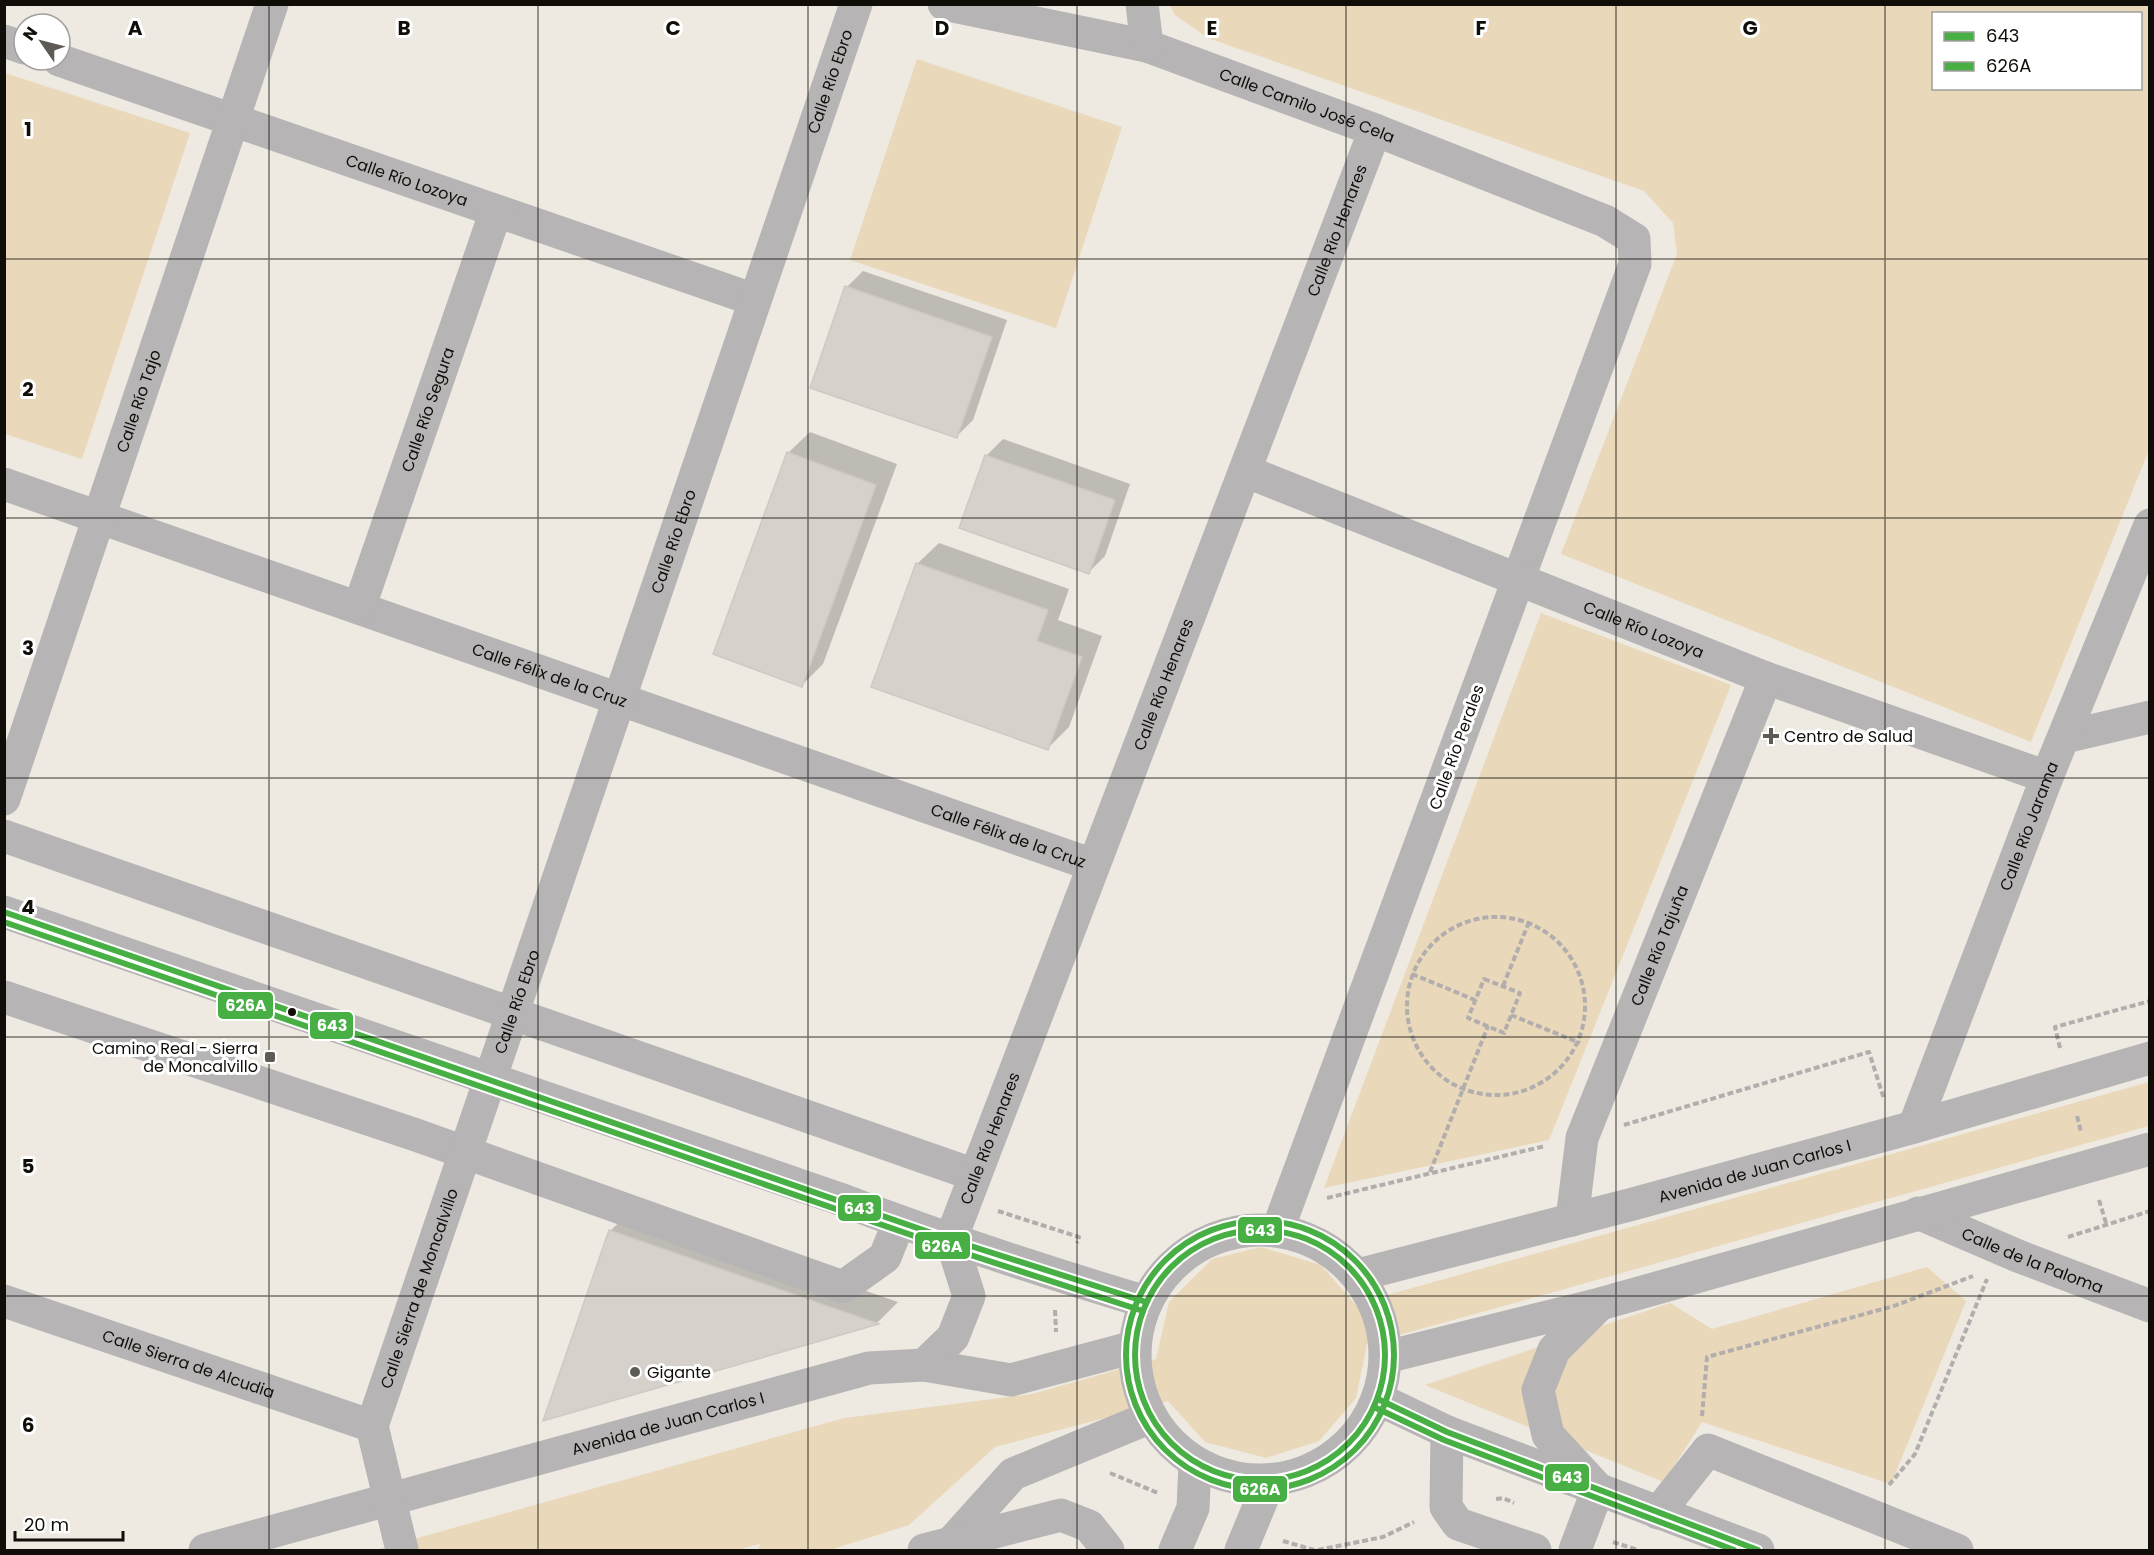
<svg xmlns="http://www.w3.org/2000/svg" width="2154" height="1555" font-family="Poppins,sans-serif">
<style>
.green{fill:#e9d8ba;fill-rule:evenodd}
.shadow{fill:#0003}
.building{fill:#d6d2cb;stroke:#cecac3;stroke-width:1.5}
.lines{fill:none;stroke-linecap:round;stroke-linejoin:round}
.path{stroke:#b1aead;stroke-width:4;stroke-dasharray:6 3;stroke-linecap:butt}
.minor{stroke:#b7b4b6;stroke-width:33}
.bus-1-casing{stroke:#fff;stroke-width:10}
.bus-2-casing{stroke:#fff;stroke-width:10}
.bus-1{stroke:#47af44;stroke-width:6}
.bus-2{stroke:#47af44;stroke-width:6}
.grid{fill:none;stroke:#110e09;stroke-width:1.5;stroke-opacity:0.55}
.poi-dot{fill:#5e5b55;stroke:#fff;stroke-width:2}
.bus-dot{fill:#110e09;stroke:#fff;stroke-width:2}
.labels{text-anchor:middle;stroke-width:6;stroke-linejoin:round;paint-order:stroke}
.street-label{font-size:16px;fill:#110e09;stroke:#fff}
.poi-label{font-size:16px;fill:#110e09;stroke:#fff;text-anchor:start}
.grid-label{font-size:20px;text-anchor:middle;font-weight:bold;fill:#110e09;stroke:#fff;stroke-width:6;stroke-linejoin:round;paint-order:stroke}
.line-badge{stroke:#fff;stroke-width:2}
.badge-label{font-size:16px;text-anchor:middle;font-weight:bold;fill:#fff}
</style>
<rect width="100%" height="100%" fill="#eeeae1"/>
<g class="green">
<path d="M 1170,5 L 2149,5 L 2149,450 L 2031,742 L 1561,554 L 1677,254 L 1673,223 L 1644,191 L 1208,38 L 1175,15 ZM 1934,14 L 2140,14 L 2140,88 L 1934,88 Z"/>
<polygon points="917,59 1122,127 1056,328 850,260"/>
<polygon points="5,73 190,133 82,459 5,434"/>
<polygon points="1541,613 1731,685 1549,1140 1324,1188"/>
<polygon points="2149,1082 2149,1126 1367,1344 1356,1398 1319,1441 1266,1458 1205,1442 1168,1401 995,1447 909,1525 830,1550 758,1550 760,1544 737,1550 375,1550 844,1418 1032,1394 1156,1359 1169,1302 1212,1259 1261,1247 1321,1265 1355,1304"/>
<polygon points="1927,1267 1966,1301 1891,1484 1702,1422 1664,1482 1425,1385 1670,1303 1712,1329"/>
</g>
<g class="shadow">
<polygon points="863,271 1007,320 973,420 957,436 847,287"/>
<polygon points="810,432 897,464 823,664 802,685 788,453"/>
<polygon points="1003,439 1130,484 1105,556 1088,573 961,528 987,455"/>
<polygon points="939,543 1069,589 1058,620 1102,636 1069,727 1048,748 917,564"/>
<polygon points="632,1210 898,1302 878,1322 545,1419 610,1231"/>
</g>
<g class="building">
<polygon points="845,286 992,337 957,438 810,388"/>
<polygon points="787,452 876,485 802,687 713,654"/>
<polygon points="985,455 1115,500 1089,574 959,528"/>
<polygon points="916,563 1048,610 1037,641 1082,657 1048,750 871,687"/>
<polygon points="609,1230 879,1324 543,1421"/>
</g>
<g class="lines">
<g class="path">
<circle cx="1496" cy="1006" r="89"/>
<polyline points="1412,974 1475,1000"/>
<polygon points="1484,979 1520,993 1504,1033 1468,1018"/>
<polyline points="1503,986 1529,922"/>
<polyline points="1511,1015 1580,1043"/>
<polyline points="2060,1048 2055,1027 2150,1001"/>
<polyline points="2077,1116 2081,1132"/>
<polyline points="1624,1125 1869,1052 1884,1099"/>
<polyline points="1430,1172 1488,1026"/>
<polyline points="1327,1198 1545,1146"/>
<polyline points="2099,1200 2106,1223"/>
<polyline points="998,1211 1079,1237 1077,1243"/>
<polyline points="2068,1237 2150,1211"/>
<polyline points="1055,1310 1056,1332"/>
<polyline points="1702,1416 1707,1357 1894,1306 1973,1276"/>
<polyline points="1110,1473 1158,1493"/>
<polyline points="1889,1485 1915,1454 1987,1279"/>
<polyline points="1496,1499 1503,1498 1514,1503"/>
<polyline points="1283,1541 1314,1550"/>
<polyline points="1613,1542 1638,1550"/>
<polyline points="1318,1550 1383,1537 1414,1522"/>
</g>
<g class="minor">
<path id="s1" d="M 944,4 L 1147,46 L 1375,130 L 1605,221 L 1634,239 L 1635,264 L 1278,1229"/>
<polyline points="1142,4 1147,46"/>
<polyline points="4,41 24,48"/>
<path id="s2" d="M 59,60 L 755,300"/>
<path id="s3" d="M 1245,471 L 1766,678 L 2047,777"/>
<path id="s4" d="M 4,484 L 1093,865"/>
<path id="s5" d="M 359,608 L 496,211"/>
<polyline points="2065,737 2150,717"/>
<path id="s6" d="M 4,799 L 272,4"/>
<polyline points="4,836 975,1175"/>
<path d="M 4,912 L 837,1198 C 938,1237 1042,1271 1146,1302"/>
<polyline points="4,997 416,1135 843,1287 885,1257 899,1222"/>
<path id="s7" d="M 1914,1127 L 2047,777 L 2150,525"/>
<path id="s8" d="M 1918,1213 L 2018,1256 L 2150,1306"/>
<path id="s9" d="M 1572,1220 L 1582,1138 L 1766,678"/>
<circle cx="1260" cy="1355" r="125"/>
<path id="s10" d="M 1358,1275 L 1633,1204 L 1914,1127 L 2150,1058"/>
<path id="s11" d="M 4,1301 L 372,1426"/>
<polyline points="1386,1357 1600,1304 2150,1149"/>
<path id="s12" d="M 924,1365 L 953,1337 L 969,1296 L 951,1239 L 1375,130"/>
<polyline points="1378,1399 1447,1432 1758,1550"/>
<polyline points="1447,1432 1446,1507 1458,1524 1535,1550"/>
<polyline points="1658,1513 1708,1450 1957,1550"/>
<polyline points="951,1543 1013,1474 1151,1417"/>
<path id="s13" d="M 205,1550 L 869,1368 L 924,1365 L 1011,1380 L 1134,1347"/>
<path id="s14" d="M 402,1550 L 372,1426 L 856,4"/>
<polyline points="924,1550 1061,1515 1089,1526 1108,1550"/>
<polyline points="1175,1550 1193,1508 1195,1463"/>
<polyline points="1241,1550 1270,1480"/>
<polyline points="1575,1550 1598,1489 1548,1435 1538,1390 1554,1350 1599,1305"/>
</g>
<defs>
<g id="bus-1">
<polyline points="4,912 952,1240 1146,1302"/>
<circle cx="1260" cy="1355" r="125"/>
<polyline points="1378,1399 1447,1432 1758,1550"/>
</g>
<g id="bus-2">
<polyline points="4,922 949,1248 1143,1311"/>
<circle cx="1260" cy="1355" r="134"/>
<polyline points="1374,1407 1444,1440 1734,1550"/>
</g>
</defs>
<use href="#bus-1" class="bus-1-casing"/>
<use href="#bus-2" class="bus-2-casing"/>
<use href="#bus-1" class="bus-1"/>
<use href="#bus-2" class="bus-2"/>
</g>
<path class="grid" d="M 269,4 L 269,1550M 538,4 L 538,1550M 808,4 L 808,1550M 1077,4 L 1077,1550M 1346,4 L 1346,1550M 1616,4 L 1616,1550M 1885,4 L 1885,1550M 4,259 L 2150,259M 4,518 L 2150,518M 4,778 L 2150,778M 4,1037 L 2150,1037M 4,1296 L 2150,1296"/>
<g class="poi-dot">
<path d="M1768 727h6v6h6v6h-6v6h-6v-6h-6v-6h6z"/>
<rect x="264" y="1051" width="12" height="12" rx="3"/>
<circle cx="635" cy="1372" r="6"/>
</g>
<circle class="bus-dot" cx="292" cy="1012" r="5"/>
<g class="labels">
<g class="street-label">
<text dy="6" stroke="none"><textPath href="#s14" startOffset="1548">Calle Río Ebro</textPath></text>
<text dy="6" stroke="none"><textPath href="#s1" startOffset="378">Calle Camilo José Cela</textPath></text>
<text dy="6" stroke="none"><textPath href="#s2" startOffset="368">Calle Río Lozoya</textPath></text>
<text dy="6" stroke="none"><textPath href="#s12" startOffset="1224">Calle Río Henares</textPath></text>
<text dy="6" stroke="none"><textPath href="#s6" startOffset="420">Calle Río Tajo</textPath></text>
<text dy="6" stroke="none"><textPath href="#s5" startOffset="210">Calle Río Segura</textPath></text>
<text dy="6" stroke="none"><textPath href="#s14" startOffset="1062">Calle Río Ebro</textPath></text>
<text dy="6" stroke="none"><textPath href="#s3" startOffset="429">Calle Río Lozoya</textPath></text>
<text dy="6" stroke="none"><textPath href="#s4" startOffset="578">Calle Félix de la Cruz</textPath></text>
<text dy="6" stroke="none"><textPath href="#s12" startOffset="738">Calle Río Henares</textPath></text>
<text transform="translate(1456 747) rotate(-70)" y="6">Calle Río Perales</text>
<text dy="6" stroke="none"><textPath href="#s7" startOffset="322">Calle Río Jarama</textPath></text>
<text dy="6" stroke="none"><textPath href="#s4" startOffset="1064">Calle Félix de la Cruz</textPath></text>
<text dy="6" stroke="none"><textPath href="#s9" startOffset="290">Calle Río Tajuña</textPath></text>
<text dy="6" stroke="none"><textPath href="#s14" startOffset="576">Calle Río Ebro</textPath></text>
<text dy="6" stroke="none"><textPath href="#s12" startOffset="252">Calle Río Henares</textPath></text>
<text dy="6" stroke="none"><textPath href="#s10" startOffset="410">Avenida de Juan Carlos I</textPath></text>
<text dy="6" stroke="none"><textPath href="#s8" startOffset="124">Calle de la Paloma</textPath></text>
<text dy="6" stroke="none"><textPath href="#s14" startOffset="273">Calle Sierra de Moncalvillo</textPath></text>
<text dy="6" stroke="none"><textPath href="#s11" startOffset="195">Calle Sierra de Alcudia</textPath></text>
<text dy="6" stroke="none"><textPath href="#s13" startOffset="480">Avenida de Juan Carlos I</textPath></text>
</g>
<g class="poi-label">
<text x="1784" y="742">Centro de Salud</text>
<text x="258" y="1054" text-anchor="end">Camino Real - Sierra<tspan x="258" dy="18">de Moncalvillo</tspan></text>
<text x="647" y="1378">Gigante</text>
</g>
</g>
<g class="grid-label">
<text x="135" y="35">A</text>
<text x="404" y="35">B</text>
<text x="673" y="35">C</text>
<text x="942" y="35">D</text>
<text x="1212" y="35">E</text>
<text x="1481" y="35">F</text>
<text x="1750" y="35">G</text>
<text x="28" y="136">1</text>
<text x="28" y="396">2</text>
<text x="28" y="655">3</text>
<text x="28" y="914">4</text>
<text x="28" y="1173">5</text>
<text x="28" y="1432">6</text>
</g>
<g class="line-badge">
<rect x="217" y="991" width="57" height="29" rx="6" fill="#47af44"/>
<rect x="309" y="1011" width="45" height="29" rx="6" fill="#47af44"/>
<rect x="837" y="1194" width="45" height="28" rx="6" fill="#47af44"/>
<rect x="1237" y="1216" width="46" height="28" rx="6" fill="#47af44"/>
<rect x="914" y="1231" width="57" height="29" rx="6" fill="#47af44"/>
<rect x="1544" y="1463" width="46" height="29" rx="6" fill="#47af44"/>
<rect x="1232" y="1475" width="56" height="28" rx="6" fill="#47af44"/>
</g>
<g class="badge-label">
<text x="246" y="1011">626A</text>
<text x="332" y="1031">643</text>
<text x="859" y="1214">643</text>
<text x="1260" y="1236">643</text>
<text x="942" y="1252">626A</text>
<text x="1567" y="1483">643</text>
<text x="1260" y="1495">626A</text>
</g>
<rect width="2154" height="1555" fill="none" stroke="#110e09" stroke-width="12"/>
<rect x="1932" y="12" width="210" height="78" fill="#ffffff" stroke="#a09f9d" stroke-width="1.5"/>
<rect x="1944" y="32" width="30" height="9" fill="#47af44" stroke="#a09f9d" stroke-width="1.5"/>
<text x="1986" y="42" font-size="18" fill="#110e09">643</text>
<rect x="1944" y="62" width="30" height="9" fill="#47af44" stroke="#a09f9d" stroke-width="1.5"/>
<text x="1986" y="72" font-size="18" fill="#110e09">626A</text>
<g transform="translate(42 42) rotate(305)"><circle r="28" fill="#ffffff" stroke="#a09f9d" stroke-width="1.5"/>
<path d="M0-4.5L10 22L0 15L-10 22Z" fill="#5e5b55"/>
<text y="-9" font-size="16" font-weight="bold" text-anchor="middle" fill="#110e09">N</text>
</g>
<path d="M15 1531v9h108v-9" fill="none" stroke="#110e09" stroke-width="3"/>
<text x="24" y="1531" font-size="18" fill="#110e09" stroke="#ffffff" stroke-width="4.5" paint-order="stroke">20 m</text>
</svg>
